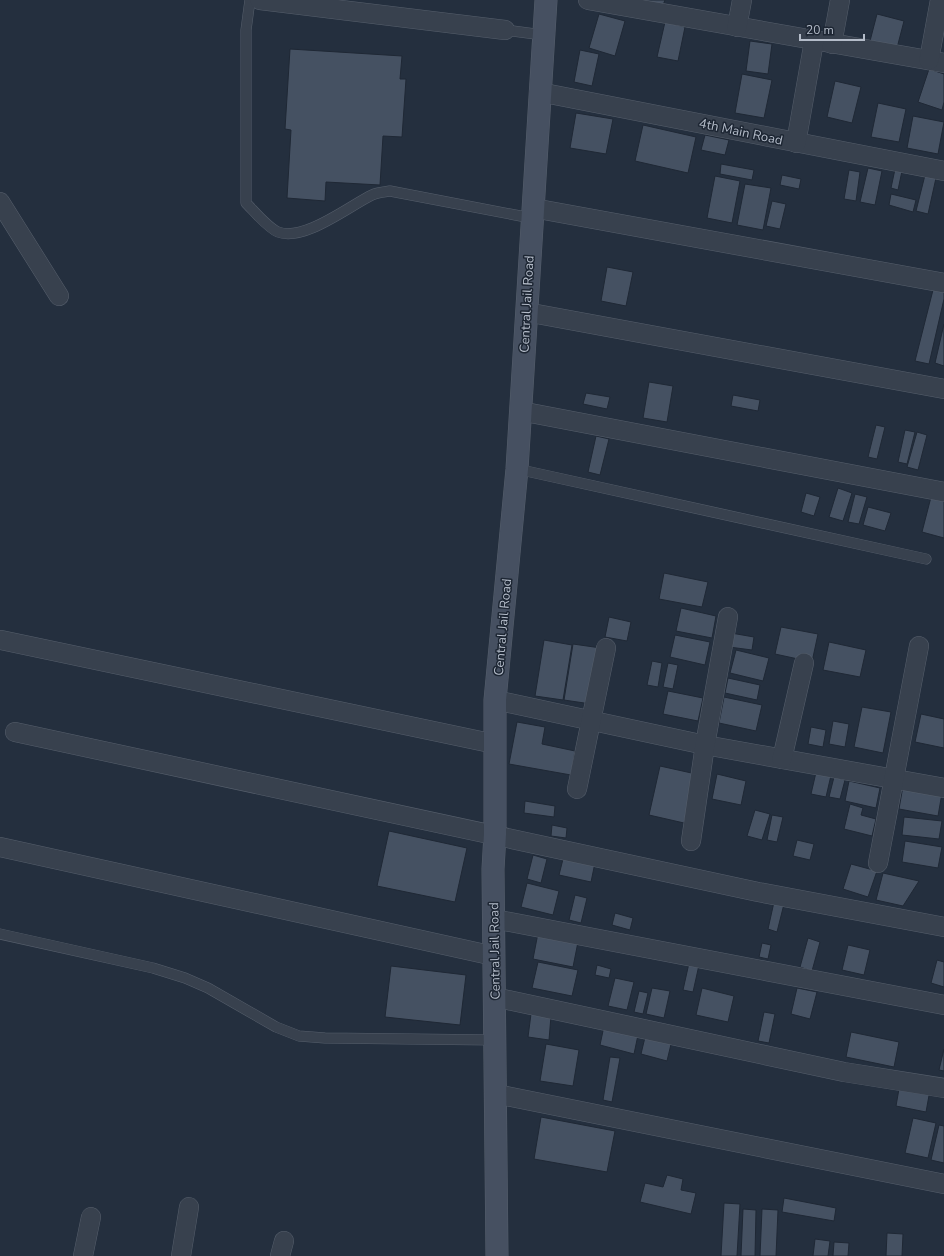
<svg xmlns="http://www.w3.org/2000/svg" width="944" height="1256" font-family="'Nunito Sans',sans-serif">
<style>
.building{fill:#455162;stroke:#1f2835}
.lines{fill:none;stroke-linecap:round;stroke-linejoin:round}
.lane-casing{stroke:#565f6c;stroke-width:11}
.street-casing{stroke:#565f6c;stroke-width:20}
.secondary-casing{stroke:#565f6c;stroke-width:23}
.lane{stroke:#38414e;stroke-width:10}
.street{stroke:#38414e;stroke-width:19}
.secondary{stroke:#465061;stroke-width:22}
.labels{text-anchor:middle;stroke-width:3;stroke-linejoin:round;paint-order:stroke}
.street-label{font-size:13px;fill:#b4bcc9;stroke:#1d2633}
</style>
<rect width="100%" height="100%" fill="#242f3e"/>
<g class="building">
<polygon points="634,0 665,0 663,5"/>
<polygon points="599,14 625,21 615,56 589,48"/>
<polygon points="877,14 904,21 897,48 870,41"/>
<polygon points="665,22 685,27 678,61 657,57"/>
<polygon points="750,41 772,44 768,74 746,71"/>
<polygon points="290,49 402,56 400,79 406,79 402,137 383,136 380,185 326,182 325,201 287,198 291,130 285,129"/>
<polygon points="580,50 599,54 592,86 574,82"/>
<polygon points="929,69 944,74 944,102 942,110 918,102"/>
<polygon points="742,74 772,80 764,118 735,113"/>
<polygon points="835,81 861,87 852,123 827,117"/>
<polygon points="878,103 906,109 899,142 871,137"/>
<polygon points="576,113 613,119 606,154 570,148"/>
<polygon points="913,116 944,122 938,154 907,148"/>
<polygon points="643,125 696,137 688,173 635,161"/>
<polygon points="705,135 729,140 725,155 701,150"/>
<polygon points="721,164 754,170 752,180 720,174"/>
<polygon points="868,168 882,171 875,205 860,202"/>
<polygon points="895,169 902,171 898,190 891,188"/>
<polygon points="849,170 860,172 856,201 844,199"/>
<polygon points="782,175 801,179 799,189 780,185"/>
<polygon points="925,175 936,178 928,214 916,211"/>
<polygon points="715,176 740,181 732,223 707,218"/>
<polygon points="745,184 771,188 763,230 737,225"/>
<polygon points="891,194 916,200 913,212 889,205"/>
<polygon points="772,201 786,204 780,229 766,226"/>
<polygon points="607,267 633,272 626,306 601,301"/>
<polygon points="934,286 944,288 944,299 929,364 915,361"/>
<polygon points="944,324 944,366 935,363"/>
<polygon points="649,382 673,386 667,422 643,418"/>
<polygon points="586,393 610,397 607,409 583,404"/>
<polygon points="733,395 760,400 758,411 731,406"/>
<polygon points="876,425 885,427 877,459 868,457"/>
<polygon points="905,430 915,432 907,464 898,462"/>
<polygon points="917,432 927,435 918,470 907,467"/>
<polygon points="596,436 609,439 600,475 588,472"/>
<polygon points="838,488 852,493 843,521 829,517"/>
<polygon points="806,493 820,497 814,516 801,512"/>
<polygon points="855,494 867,497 859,524 848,522"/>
<polygon points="931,497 944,500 944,538 922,532"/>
<polygon points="868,507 891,513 885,531 863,525"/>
<polygon points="664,573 708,582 702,607 659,599"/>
<polygon points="681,608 716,616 712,638 676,631"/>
<polygon points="609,617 631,622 627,641 605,637"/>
<polygon points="781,627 818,634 812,662 775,654"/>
<polygon points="731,633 754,637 752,650 729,647"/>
<polygon points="675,635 710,642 705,665 670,657"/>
<polygon points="544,640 572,645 563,700 535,696"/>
<polygon points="829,642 866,650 860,677 823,670"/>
<polygon points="573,644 601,648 591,704 564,700"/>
<polygon points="736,650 769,658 763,681 730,673"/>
<polygon points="652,661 662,663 658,687 647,685"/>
<polygon points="668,663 678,665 673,689 663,687"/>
<polygon points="728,678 760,685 757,700 725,693"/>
<polygon points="668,691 703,698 698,721 663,714"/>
<polygon points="724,697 762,705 756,731 719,723"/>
<polygon points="862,707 891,712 883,753 854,747"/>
<polygon points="921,714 944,719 944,748 915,742"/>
<polygon points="833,721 849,724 845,747 829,744"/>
<polygon points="517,722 545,727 542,744 575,751 571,775 509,764"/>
<polygon points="811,727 826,730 823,747 808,744"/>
<polygon points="660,766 696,774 684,823 649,815"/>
<polygon points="817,768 832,771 826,797 811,794"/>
<polygon points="717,774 746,781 741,805 712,799"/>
<polygon points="834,777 845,780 840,799 829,797"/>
<polygon points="849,781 880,788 876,808 845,801"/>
<polygon points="903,786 942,793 938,816 899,809"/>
<polygon points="525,801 555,806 554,817 524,813"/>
<polygon points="850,804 863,808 861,815 876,819 872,836 844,829"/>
<polygon points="755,810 770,814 762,840 747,836"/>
<polygon points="772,815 783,817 777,842 767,840"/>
<polygon points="904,817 942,821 939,839 902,835"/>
<polygon points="552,825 567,828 566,838 551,836"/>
<polygon points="389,831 467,848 455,902 377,886"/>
<polygon points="797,840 814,844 810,860 793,856"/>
<polygon points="905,841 942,847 938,868 902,862"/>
<polygon points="565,851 596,858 591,882 559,875"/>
<polygon points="533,855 547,859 541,883 527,879"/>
<polygon points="851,864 877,871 868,897 843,889"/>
<polygon points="883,873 919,881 903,906 876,900"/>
<polygon points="527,883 559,891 553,915 521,907"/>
<polygon points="575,895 587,898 581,923 569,920"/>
<polygon points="774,902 784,904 777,932 768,929"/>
<polygon points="615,913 633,918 630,930 612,925"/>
<polygon points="538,933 578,942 573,967 533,959"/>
<polygon points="808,938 820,942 812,971 800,967"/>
<polygon points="762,943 771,945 768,959 759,957"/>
<polygon points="848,945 870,950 864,975 842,970"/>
<polygon points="937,960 944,962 944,987 931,983"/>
<polygon points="538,962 578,970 572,996 532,988"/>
<polygon points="689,963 699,965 693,992 683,990"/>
<polygon points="597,965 611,969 609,978 595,975"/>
<polygon points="391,966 466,975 460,1025 385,1017"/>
<polygon points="615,978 634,982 627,1010 608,1006"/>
<polygon points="652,988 670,991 664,1018 646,1014"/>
<polygon points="702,988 734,996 728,1022 696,1015"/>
<polygon points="797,988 817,992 810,1019 791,1014"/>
<polygon points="639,991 648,993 643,1014 634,1012"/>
<polygon points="764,1012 775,1014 769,1043 758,1041"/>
<polygon points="531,1014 551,1016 549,1040 528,1037"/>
<polygon points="604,1026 638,1035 634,1054 600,1045"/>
<polygon points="851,1032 899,1042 894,1067 846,1057"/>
<polygon points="646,1033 672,1040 667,1061 641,1054"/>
<polygon points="546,1044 579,1050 573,1086 540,1081"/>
<polygon points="944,1049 944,1071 939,1070"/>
<polygon points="610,1057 620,1058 612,1102 603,1100"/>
<polygon points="900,1083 930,1090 926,1112 896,1106"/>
<polygon points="541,1117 615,1131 607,1172 534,1159"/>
<polygon points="913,1118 936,1123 928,1158 905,1153"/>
<polygon points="939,1125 944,1126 944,1163 931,1160"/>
<polygon points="667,1175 683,1179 681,1190 696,1193 691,1214 640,1202 645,1183 663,1187"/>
<polygon points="784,1198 836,1208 834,1221 782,1212"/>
<polygon points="724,1203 740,1204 737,1256 721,1256"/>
<polygon points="743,1209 756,1210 755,1256 741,1256"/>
<polygon points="762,1209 778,1210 776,1256 760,1256"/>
<polygon points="887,1233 903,1234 902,1256 886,1256"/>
<polygon points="815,1239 830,1241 828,1256 813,1256"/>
<polygon points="834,1242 849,1243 848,1256 833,1256"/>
</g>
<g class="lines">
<defs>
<g id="lane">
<path d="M 250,0 L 246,30 L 246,203 C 254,211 268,228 278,232 C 304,242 349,206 372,195 C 378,192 385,192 390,191 L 531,218"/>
<polyline points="505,30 543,35"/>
<polyline points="517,469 926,559"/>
<polyline points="0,934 153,968 185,978 208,988 276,1027 299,1036 325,1038 495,1040"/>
</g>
<g id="street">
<polyline points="260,0 505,30"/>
<polyline points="588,0 944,63"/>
<polyline points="737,27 742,0"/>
<polyline points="832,44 840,0"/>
<polyline points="929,60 940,0"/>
<polyline points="539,92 944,171"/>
<polyline points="796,143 814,41"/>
<polyline points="0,202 59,296"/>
<polyline points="533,208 944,283"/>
<polyline points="526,312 944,389"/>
<polyline points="520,411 944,492"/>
<polyline points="1,640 495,744"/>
<polyline points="495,700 705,745 944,788"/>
<polyline points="15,732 758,892 944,927"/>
<polyline points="782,759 804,663"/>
<polyline points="577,789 606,648"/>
<polyline points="691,841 705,745 728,617"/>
<polyline points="0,847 494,956"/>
<polyline points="878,863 919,646"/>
<polyline points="494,919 944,1005"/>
<polyline points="494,997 844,1072 944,1088"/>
<polyline points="496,1094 944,1184"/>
<polyline points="83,1256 91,1217"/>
<polyline points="181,1256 189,1207"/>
<polyline points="280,1256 284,1241"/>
</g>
<polyline id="secondary" points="497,1256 493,869 495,834 495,700 517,469 546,0"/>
</defs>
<use href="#lane" class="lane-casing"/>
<use href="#street" class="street-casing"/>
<use href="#secondary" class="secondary-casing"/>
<use href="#lane" class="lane"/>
<use href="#street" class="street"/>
<use href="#secondary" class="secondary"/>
</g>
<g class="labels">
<g class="street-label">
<text transform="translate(741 131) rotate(12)" y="5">4th Main Road</text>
<text transform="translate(526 304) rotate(-87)" y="5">Central Jail Road</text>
<text transform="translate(502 627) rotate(-85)" y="5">Central Jail Road</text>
<text transform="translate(494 951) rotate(-91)" y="5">Central Jail Road</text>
</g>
</g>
<path d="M800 34v6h64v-6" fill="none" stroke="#b4bcc9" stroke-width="2"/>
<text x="806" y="34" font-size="12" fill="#b4bcc9" stroke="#1d2633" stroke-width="3" paint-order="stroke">20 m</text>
</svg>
